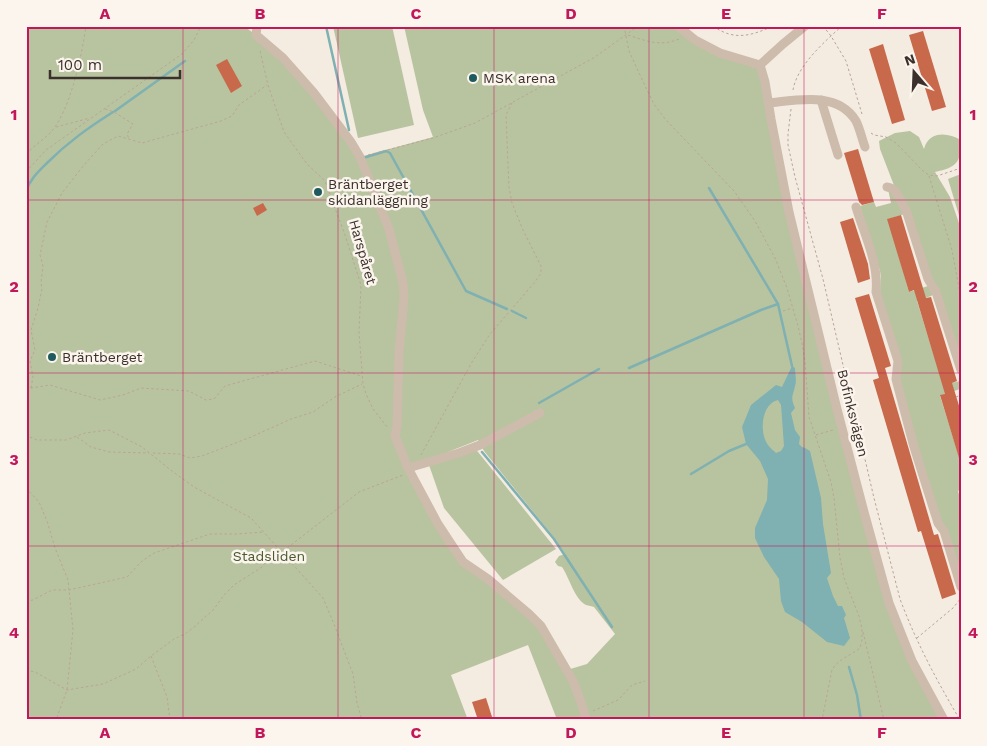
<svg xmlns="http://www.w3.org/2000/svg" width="987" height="746" font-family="'Work Sans',sans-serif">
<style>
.green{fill:#b8c4a0;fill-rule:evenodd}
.water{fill:#7fb0b2;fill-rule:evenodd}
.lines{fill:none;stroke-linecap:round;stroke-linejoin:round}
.stream{stroke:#7fb0b2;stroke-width:2.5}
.building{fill:#c8694b}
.path{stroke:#b9a596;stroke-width:1;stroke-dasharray:2.5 2.5;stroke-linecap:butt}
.minor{stroke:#cdbbac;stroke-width:9}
.grid{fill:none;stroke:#c2185b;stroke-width:1;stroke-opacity:0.55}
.poi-dot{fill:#1f5a5e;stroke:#fbf5ee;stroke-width:2}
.labels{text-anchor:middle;stroke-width:5;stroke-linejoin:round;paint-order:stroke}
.poi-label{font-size:14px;fill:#3b302b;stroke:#fbf5ee;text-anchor:start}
.street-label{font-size:14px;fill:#3b302b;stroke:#fbf5ee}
.park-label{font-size:14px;fill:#4a5a2e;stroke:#fbf5ee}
.neatline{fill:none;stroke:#c2185b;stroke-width:2}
.grid-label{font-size:16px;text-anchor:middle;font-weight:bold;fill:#c2185b}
</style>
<rect width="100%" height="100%" fill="#f4ebe1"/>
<g class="green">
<path d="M 26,26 L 248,26 L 248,29 L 256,35 L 283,58 L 360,157 L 433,137 L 423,110 L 404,26 L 678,26 L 695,40 L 760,65 L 789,212 L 889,603 L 944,720 L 550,720 L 556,717 L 528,645 L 451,675 L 468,720 L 26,720 ZM 478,440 L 484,451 L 556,540 L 565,554 L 559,556 L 555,562 L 558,566 L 562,567 C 569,577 575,600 586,605 C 589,606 592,606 594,607 L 615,634 L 587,664 L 567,670 L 529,614 L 463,562 L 408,468 Z"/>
<polygon points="333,26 392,26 414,125 358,138"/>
<path d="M 910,131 L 919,137 L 924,149 C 929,131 947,132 961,140 C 961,163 957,167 935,172 L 950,197 L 961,229 L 961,370 L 900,201 L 880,149 L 879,141 L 895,133 Z"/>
<polygon points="961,174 961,222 948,179"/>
<polygon points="888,189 889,189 905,214 888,219 909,292 928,286 934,294 931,296 917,301 943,385 960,381 960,389 940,396 961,463 961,489 958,491 961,501 961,579 940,520 899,385 880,293 881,277 880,271 860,206 874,202 876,207 891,203"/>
<polygon points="474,447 556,549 503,580 444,508 429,465"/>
</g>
<path class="water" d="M 792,366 L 795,368 C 795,374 797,381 795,386 C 793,396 790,397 795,408 L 791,413 L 795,430 L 800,437 L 799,444 L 802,447 L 805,448 L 810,451 L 821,498 L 823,524 L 831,573 L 827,578 L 833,596 L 838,606 L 842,606 L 846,615 L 844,618 L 850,638 L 844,646 L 827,642 L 802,622 L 785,612 L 781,601 L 779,579 L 764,557 L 755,538 L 755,528 L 767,500 L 768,479 L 760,461 L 746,444 L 742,427 L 751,405 L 776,385 L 782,387 ZM 778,400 L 781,405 L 784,446 L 781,451 L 776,453 C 774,451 770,448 768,445 C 759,433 761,404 778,400 Z"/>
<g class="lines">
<g class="stream">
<polyline points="326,26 349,130"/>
<polyline points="115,111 185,61"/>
<polyline points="363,158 386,151 390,153 466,291 507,309"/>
<polyline points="709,188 778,304 792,366"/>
<path d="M 26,191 C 30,179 39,171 47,163 C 68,142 88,128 113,112"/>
<polyline points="512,311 526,318"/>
<polyline points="629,368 761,310 778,304"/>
<polyline points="539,403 599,369"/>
<polyline points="482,452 554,539 612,627"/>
<polyline points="691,474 729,451 746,444"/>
<polyline points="849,667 857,695 861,720"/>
</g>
</g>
<g class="building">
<polygon points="923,31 946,107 932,111 909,35"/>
<polygon points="883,44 905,120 892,124 869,49"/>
<polygon points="227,59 242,86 231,93 216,65"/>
<polygon points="858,149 874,202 862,205 859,202 844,153"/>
<polygon points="263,203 267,210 257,216 253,208"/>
<polygon points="901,215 926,298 931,297 957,381 952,383 961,412 961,458 959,458 940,395 945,394 914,290 909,292 887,219"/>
<polygon points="853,218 868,264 870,279 858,283 840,222"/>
<polygon points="869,294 891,366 885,368 934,535 938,534 956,594 942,599 921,531 918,532 873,380 879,378 855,298"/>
<polygon points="486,698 493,720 478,720 472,702"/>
</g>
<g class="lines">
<g class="path">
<polyline points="242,26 248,29"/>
<path d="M 624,26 L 629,51 L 646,88 L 654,104 L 665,119 L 734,191 L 755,221 L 775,258 L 787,288 L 798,326 L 802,343 L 805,361 L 809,417 L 831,482 L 834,498 L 840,558 L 844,578 L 859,616 L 862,629 L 862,640 L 860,648 C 850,656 838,659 832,670 L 822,720"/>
<path d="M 713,26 C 734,41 751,36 773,26"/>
<polyline points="823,26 831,36 846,61 862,114"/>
<path d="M 628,35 C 646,41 660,47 679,39"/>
<polyline points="260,51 268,85 284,132 307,164 325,181 345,235 361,285 359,333 363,384 366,394 373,409 388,428"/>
<path d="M 793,90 C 797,66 824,42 842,26"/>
<polyline points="105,109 114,112 133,124 127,134 129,139"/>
<path d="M 791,109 L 788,134 L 788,145 L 795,177 L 823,279 L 874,498 L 900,599 C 916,642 937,681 960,720"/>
<polyline points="56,127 90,118"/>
<polyline points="871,133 874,135 886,137 896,143 923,171 929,175 937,176 961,168"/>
<path d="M 26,154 C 34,146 43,140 50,133 C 70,112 82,55 86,26"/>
<polyline points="368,155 433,138 475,123 595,57 638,26"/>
<polyline points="26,172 46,150 182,54 194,40 201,26"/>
<polyline points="929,176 952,250 961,299"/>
<polyline points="783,311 792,308"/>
<polyline points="26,386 31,388 50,385 100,400 123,395 141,388 189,391 206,400 214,399 225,386 315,361 361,376"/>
<polyline points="31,388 33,377 30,361 35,350 31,330 38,308 42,289 41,283 43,266 40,255 47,222 62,193 84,165 103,144 118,136 142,143 221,121 232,116 239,105 267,85"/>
<polyline points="956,397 961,395"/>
<polyline points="960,409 961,408"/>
<polyline points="26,434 30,437 37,440 66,440 85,433 109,430 142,447 172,471 194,487 251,518 323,598 334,624 353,674 357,703 362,720"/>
<polyline points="816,435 833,430"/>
<polyline points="77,437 91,447 109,452 149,453"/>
<polyline points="153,453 179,454 190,458 202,456 251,437 291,419 313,412 335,397 362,384"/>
<polyline points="421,455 472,362 490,334 535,282 541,273 541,266 523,230 512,203 509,187 506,115 512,103"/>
<polyline points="26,488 39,502 47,521 55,548 68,580 73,630 67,690 56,720"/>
<polyline points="26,601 33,600 52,590 69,590 127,577 142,561 154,553 210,534 236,534 264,532"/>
<polyline points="863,632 884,720"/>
<polyline points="917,638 953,608 961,598"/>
<polyline points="151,656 167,697 170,720"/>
<polyline points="26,670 35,672 67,690 103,684 136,669 151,656 174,639 185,634 193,628 214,609 224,595 234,585 262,567 270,556 282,552 359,492 403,475"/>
<polyline points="593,711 618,700 632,685 645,681"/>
</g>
<g class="minor">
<polyline points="257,26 256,35 283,58 314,93 351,142 360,157 389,229 403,283 404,297 399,352 397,426 395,436 408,468 438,524 463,562 488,579 529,614 541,626 573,681 582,705 586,720"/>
<polyline points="678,26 695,40 720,53 760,65"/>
<polyline points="760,65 765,82 771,119 789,212 837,409 864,512 889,603 912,661 944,720"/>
<polyline points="760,65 783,44 805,26"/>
<polyline points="821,100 838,155"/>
<path d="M 769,103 C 798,100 838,91 856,121 C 860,129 862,139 865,147"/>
<path d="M 887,187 C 898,188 900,202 906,210 L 928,279 L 936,292 L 961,370"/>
<path d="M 856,207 C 864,234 879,263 876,292 L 898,361 L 896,379 L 914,447 L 938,523 L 944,531 L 961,587"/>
<polyline points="408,468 459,453 480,445 540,413"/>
</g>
</g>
<path class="grid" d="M 183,26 L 183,720M 338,26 L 338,720M 494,26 L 494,720M 649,26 L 649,720M 804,26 L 804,720M 26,200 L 961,200M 26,373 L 961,373M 26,546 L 961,546"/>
<g class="poi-dot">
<circle cx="473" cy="78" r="5"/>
<circle cx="318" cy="192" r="5"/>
<circle cx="52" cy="357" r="5"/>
</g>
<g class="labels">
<g class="poi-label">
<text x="483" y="83">MSK arena</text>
<text x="328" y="189">Bräntberget<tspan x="328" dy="16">skidanläggning</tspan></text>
<text x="62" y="362">Bräntberget</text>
</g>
<g class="street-label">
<text transform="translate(363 252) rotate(74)" y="5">Harspåret</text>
<text transform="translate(853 413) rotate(76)" y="5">Bofinksvägen</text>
</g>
<g class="park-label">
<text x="269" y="561">Stadsliden</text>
</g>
</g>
<rect width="987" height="746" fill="none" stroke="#fbf5ee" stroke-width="55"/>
<g transform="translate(914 72) rotate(341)" stroke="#fbf5ee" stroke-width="4" paint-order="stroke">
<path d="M0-4L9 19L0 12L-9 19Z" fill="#3b302b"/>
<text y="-8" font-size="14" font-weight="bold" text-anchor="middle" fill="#3b302b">N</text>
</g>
<path d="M50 70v8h130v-8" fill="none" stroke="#3b302b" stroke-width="2.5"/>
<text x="58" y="70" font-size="15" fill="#3b302b" stroke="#fbf5ee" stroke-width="4" paint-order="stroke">100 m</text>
<rect x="28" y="28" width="932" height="690" class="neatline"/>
<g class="grid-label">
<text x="105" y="19">A</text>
<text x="260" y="19">B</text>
<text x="416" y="19">C</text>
<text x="571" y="19">D</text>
<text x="726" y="19">E</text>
<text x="882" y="19">F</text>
<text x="14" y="120">1</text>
<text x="973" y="120">1</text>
<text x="14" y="292">2</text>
<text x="973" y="292">2</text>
<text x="14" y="465">3</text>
<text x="973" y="465">3</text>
<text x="14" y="638">4</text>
<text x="973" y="638">4</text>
<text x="105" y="738">A</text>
<text x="260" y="738">B</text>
<text x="416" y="738">C</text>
<text x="571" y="738">D</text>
<text x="726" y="738">E</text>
<text x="882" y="738">F</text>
</g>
</svg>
